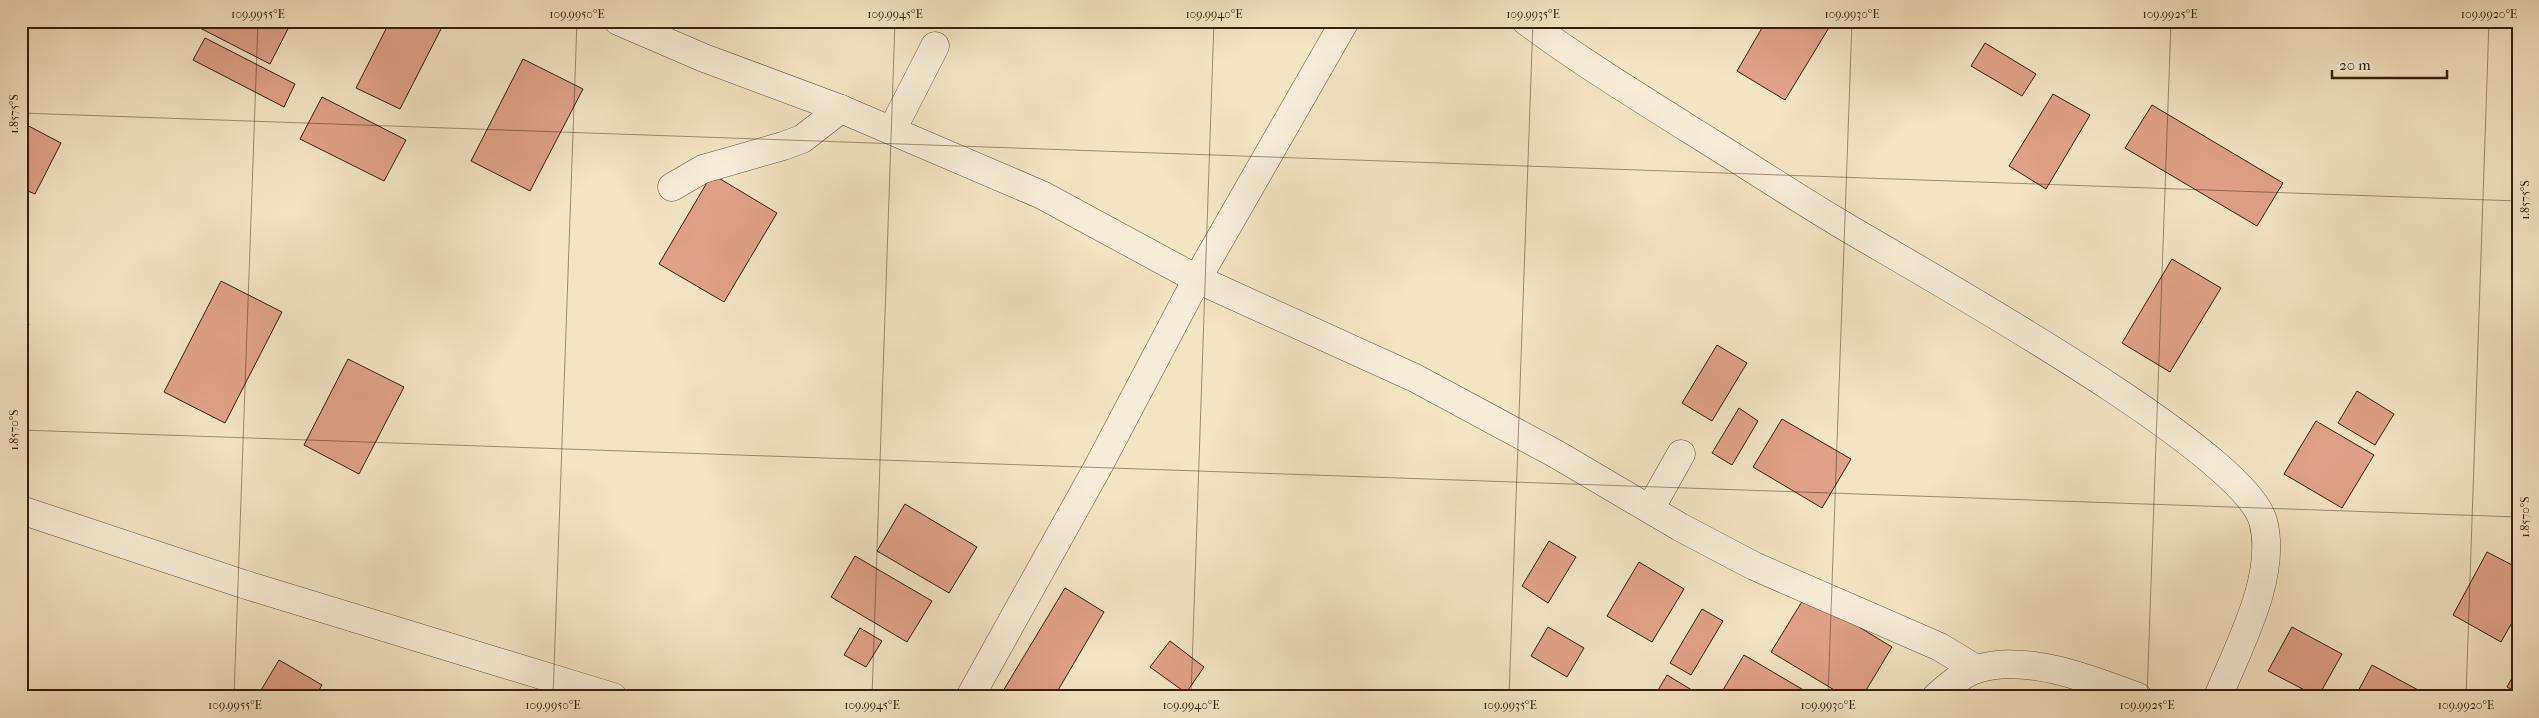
<svg xmlns="http://www.w3.org/2000/svg" width="2539" height="718" font-family="'IM FELL French Canon',serif">
<style>
.building{fill:#dfa187;stroke:#362009}
.lines{fill:none;stroke-linecap:round;stroke-linejoin:round}
.minor-casing{stroke:#655137;stroke-width:29}
.minor{stroke:#f7edd7;stroke-width:28}
.ticks{fill:none;stroke:#362009;stroke-width:1;stroke-opacity:0.45}
.neatline{fill:none;stroke:#362009;stroke-width:2}
.ticks-label{font-size:12px;text-anchor:middle;fill:#362009}
</style>
<rect width="100%" height="100%" fill="#f3e4c2"/>
<filter id="stains"><feTurbulence type="fractalNoise" baseFrequency=".004" numOctaves="4"/><feColorMatrix values="0 0 0 0 .2 0 0 0 0 .09 0 0 0 0 .02 0 0 0 .5 -.17"/></filter>
<radialGradient id="worn" r=".72"><stop offset=".6" stop-color="#630" stop-opacity="0"/><stop offset="1" stop-color="#630" stop-opacity=".3"/></radialGradient>
<g class="building">
<polygon points="203,21 292,21 270,64 200,28"/>
<polygon points="390,21 431,21 442,27 400,109 356,88"/>
<polygon points="1766,21 1833,21 1785,100 1737,71"/>
<polygon points="205,38 295,84 284,107 193,60"/>
<polygon points="1985,43 2036,74 2022,96 1971,66"/>
<polygon points="523,59 583,89 530,191 471,161"/>
<polygon points="2053,94 2090,115 2046,189 2009,166"/>
<polygon points="322,97 406,140 384,181 300,139"/>
<polygon points="2152,105 2283,183 2257,226 2125,148"/>
<polygon points="21,122 61,143 35,194 21,188"/>
<polygon points="712,174 777,213 724,302 659,264"/>
<polygon points="2172,259 2221,288 2170,372 2122,343"/>
<polygon points="221,281 282,312 225,423 164,392"/>
<polygon points="21,320 29,324 21,340"/>
<polygon points="1717,345 1747,363 1712,421 1682,403"/>
<polygon points="348,359 404,387 359,474 304,445"/>
<polygon points="2357,391 2394,414 2375,445 2338,423"/>
<polygon points="1739,408 1758,421 1732,465 1712,453"/>
<polygon points="1782,419 1851,459 1822,508 1753,467"/>
<polygon points="2316,421 2374,455 2342,508 2284,474"/>
<polygon points="905,504 977,547 949,593 877,551"/>
<polygon points="1549,541 1576,557 1548,603 1522,586"/>
<polygon points="2487,552 2518,568 2518,612 2501,642 2453,615"/>
<polygon points="855,556 932,601 907,642 831,597"/>
<polygon points="1639,562 1684,589 1652,642 1607,616"/>
<polygon points="1065,588 1104,612 1054,697 1013,697 1003,691"/>
<polygon points="1806,595 1892,647 1862,697 1846,697 1771,652"/>
<polygon points="1702,609 1723,621 1691,675 1670,663"/>
<polygon points="1548,627 1584,648 1567,677 1531,656"/>
<polygon points="2292,627 2342,654 2318,697 2268,671"/>
<polygon points="860,628 882,641 866,667 844,655"/>
<polygon points="1170,641 1204,667 1186,693 1150,667"/>
<polygon points="1744,655 1812,695 1812,697 1734,697 1723,690"/>
<polygon points="279,660 322,685 315,697 257,697"/>
<polygon points="2372,665 2431,697 2355,697"/>
<polygon points="2518,667 2518,693 2507,687"/>
<polygon points="1667,675 1700,695 1699,697 1654,697"/>
</g>
<g class="lines">
<defs>
<g id="minor">
<polyline points="618,21 704,58 841,109 1042,195 1197,279 1415,378 1556,454 1680,527 1754,566 1940,647 1976,669"/>
<path d="M 1526,21 C 1578,60 1634,94 1689,129 C 1738,159 1786,191 1836,221 C 1913,268 2242,448 2263,521 C 2278,576 2238,647 2218,697"/>
<polyline points="892,130 935,46"/>
<polyline points="672,187 703,169 783,146 802,139 841,109"/>
<polyline points="1650,509 1681,454"/>
<polyline points="21,510 243,584 613,697"/>
<polyline points="970,697 1099,465 1197,279 1345,21"/>
<path d="M 1936,697 C 1947,687 1963,673 1977,669 C 2025,653 2093,680 2138,697"/>
</g>
</defs>
<use href="#minor" class="minor-casing"/>
<use href="#minor" class="minor"/>
</g>
<path class="ticks" d="M 21,113 L 2518,201M 21,430 L 2518,517M 234,697 L 258,21M 553,697 L 577,21M 872,697 L 895,21M 1191,697 L 1214,21M 1509,697 L 1533,21M 1828,697 L 1852,21M 2147,697 L 2171,21M 2466,697 L 2489,21"/>
<rect width="2539" height="718" fill="none" stroke="#f3e4c2" stroke-width="55"/>
<path d="M2332 70v8h115v-8" fill="none" stroke="#362009" stroke-width="2.5"/>
<text x="2339" y="70" font-size="15" fill="#362009" stroke="#f7edd7" stroke-width="4" paint-order="stroke">20 m</text>
<rect x="28" y="28" width="2484" height="662" class="neatline"/>
<g class="ticks-label">
<text x="258" y="18">109.9955°E</text>
<text x="577" y="18">109.9950°E</text>
<text x="895" y="18">109.9945°E</text>
<text x="1214" y="18">109.9940°E</text>
<text x="1533" y="18">109.9935°E</text>
<text x="1852" y="18">109.9930°E</text>
<text x="2170" y="18">109.9925°E</text>
<text x="2489" y="18">109.9920°E</text>
<text transform="translate(14 114) rotate(-90)" y="4">1.8575°S</text>
<text transform="translate(2525 200) rotate(-90)" y="4">1.8575°S</text>
<text transform="translate(14 430) rotate(-90)" y="4">1.8570°S</text>
<text transform="translate(2525 517) rotate(-90)" y="4">1.8570°S</text>
<text x="235" y="709">109.9955°E</text>
<text x="553" y="709">109.9950°E</text>
<text x="872" y="709">109.9945°E</text>
<text x="1191" y="709">109.9940°E</text>
<text x="1510" y="709">109.9935°E</text>
<text x="1828" y="709">109.9930°E</text>
<text x="2147" y="709">109.9925°E</text>
<text x="2466" y="709">109.9920°E</text>
</g>
<rect width="100%" height="100%" filter="url(#stains)"/>
<rect width="100%" height="100%" fill="url(#worn)"/>
</svg>
